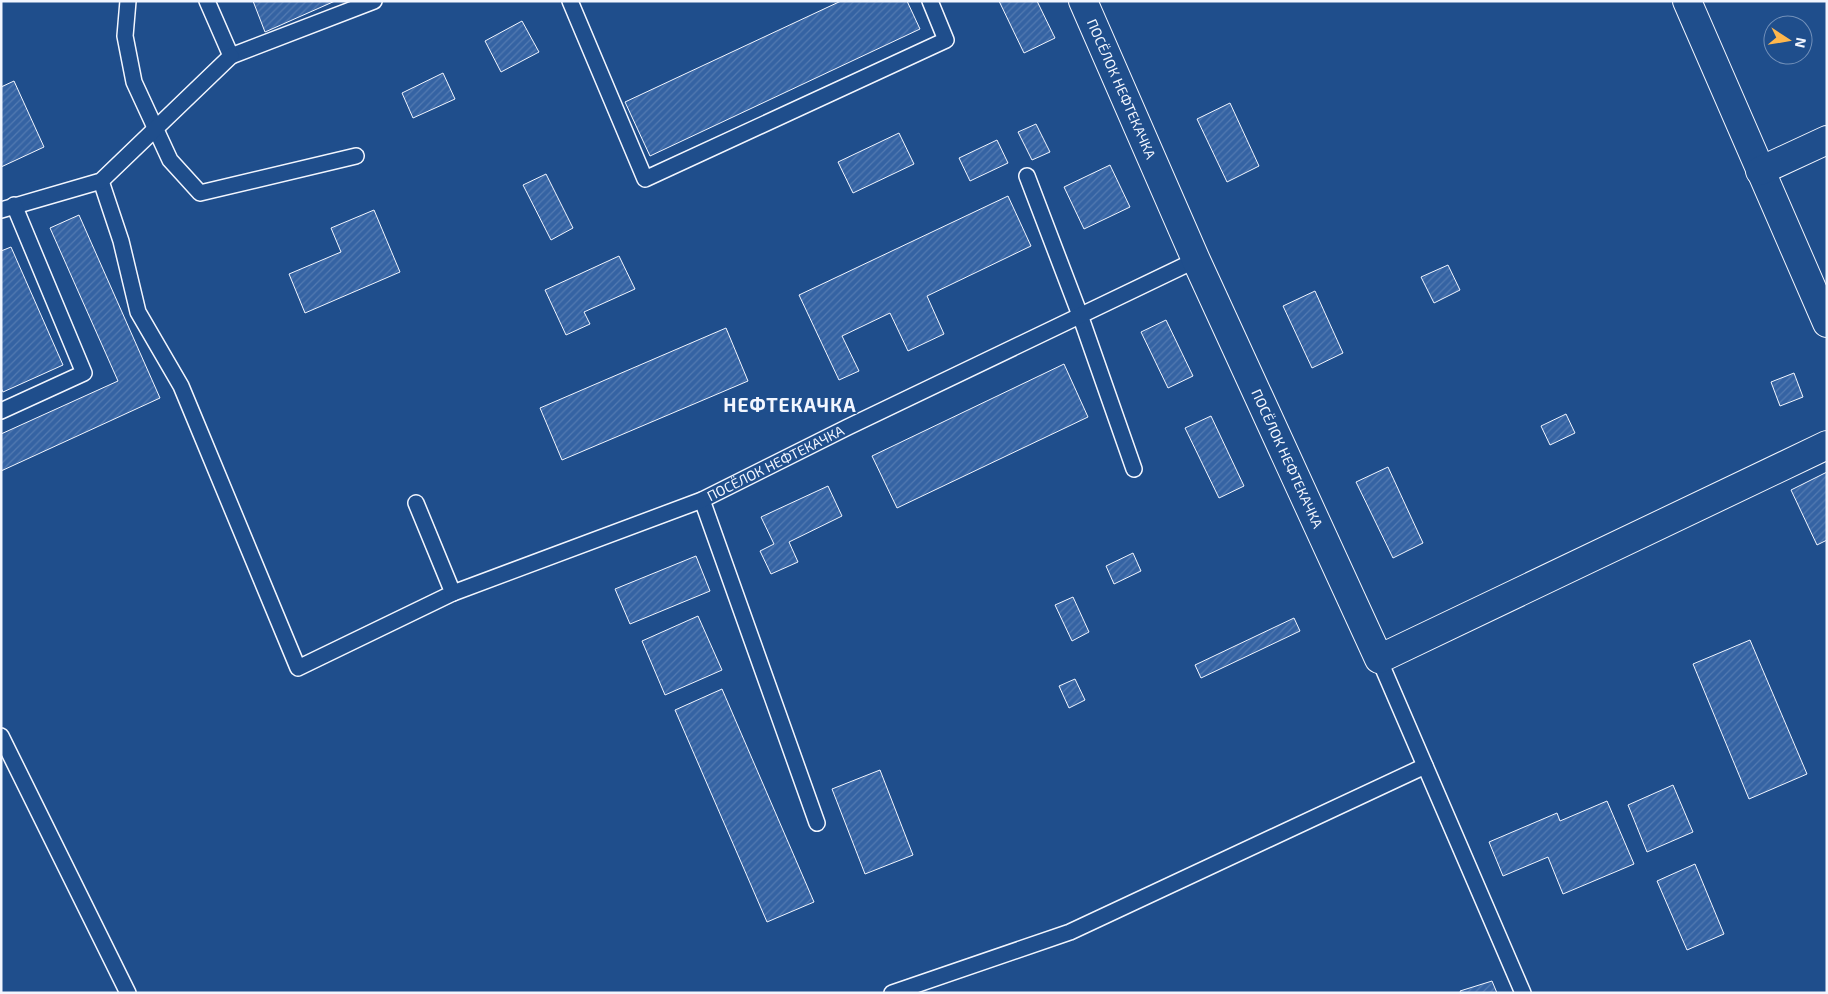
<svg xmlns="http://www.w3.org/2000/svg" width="1828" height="994" font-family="'Exo 2',sans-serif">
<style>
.building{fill:url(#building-hatch);stroke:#f2f6ff}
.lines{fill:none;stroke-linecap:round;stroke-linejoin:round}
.lane-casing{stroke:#f2f6ff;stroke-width:18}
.street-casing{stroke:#f2f6ff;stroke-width:30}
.lane{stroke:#1f4e8c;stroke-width:15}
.street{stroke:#1f4e8c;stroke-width:28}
.labels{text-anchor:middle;stroke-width:4;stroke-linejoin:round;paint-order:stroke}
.street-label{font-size:14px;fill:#f2f6ff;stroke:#1f4e8c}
.district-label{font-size:19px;font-weight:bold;letter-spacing:1px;fill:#f2f6ff;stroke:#1f4e8c}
</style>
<defs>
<pattern id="building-hatch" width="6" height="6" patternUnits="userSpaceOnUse" patternTransform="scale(1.25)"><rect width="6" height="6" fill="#3563a3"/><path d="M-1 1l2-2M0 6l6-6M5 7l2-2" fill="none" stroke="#537ab1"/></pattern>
</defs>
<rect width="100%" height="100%" fill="#1f4e8c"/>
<g class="building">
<polygon points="253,1 335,1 265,32"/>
<polygon points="841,1 907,1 920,29 650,156 625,102"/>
<polygon points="999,1 1037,1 1055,38 1024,53"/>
<polygon points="522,21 539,52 501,72 485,41"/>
<polygon points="443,73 455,99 413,118 402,93"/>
<polygon points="14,81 44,147 1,167 1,87"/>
<polygon points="1230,103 1259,166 1227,182 1197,119"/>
<polygon points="1036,124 1050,152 1032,160 1018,132"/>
<polygon points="899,133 914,164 853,193 838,162"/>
<polygon points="997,140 1008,163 970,181 959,158"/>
<polygon points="1110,165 1130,207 1084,229 1064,187"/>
<polygon points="546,174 573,228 551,240 523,185"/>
<polygon points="1008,196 1031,246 927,296 944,334 908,351 890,313 842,336 859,371 839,380 799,295"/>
<polygon points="374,210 400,272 305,313 289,274 341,252 331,228"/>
<polygon points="79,215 160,398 1,471 1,434 118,381 50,228"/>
<polygon points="11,247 63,365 3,392 1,388 1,251"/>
<polygon points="619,256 635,289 584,312 590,324 566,335 545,290"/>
<polygon points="1448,265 1460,290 1434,303 1421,277"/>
<polygon points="1315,291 1343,353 1312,368 1283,306"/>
<polygon points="1166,320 1193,376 1168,388 1141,332"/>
<polygon points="726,328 748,381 562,460 540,408"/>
<polygon points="1064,364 1088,417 897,508 872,456"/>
<polygon points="1794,373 1803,397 1780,406 1771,382"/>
<polygon points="1566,414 1575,433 1550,445 1541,426"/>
<polygon points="1211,416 1244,486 1219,498 1185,428"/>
<polygon points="1388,467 1423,543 1393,558 1356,482"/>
<polygon points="1827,472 1827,540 1817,545 1791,490"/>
<polygon points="828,486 842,516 789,542 798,562 771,574 760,551 774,544 761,517"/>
<polygon points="1133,553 1141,571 1114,584 1106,566"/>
<polygon points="696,556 710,591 630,624 615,589"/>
<polygon points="1073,597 1089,632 1072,641 1055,605"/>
<polygon points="698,616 722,670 665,695 642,641"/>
<polygon points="1294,618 1300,631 1201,678 1195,665"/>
<polygon points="1750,640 1807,774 1749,799 1693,664"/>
<polygon points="1075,679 1085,700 1069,708 1059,686"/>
<polygon points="722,689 814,902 767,922 675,710"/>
<polygon points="880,770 913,855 865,874 832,789"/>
<polygon points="1673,785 1693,832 1647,852 1628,805"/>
<polygon points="1607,801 1634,864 1563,894 1548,857 1503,876 1489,842 1557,813 1560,821"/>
<polygon points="1695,864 1724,934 1687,950 1657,881"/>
<polygon points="1492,981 1497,993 1461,993 1460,991"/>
</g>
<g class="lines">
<defs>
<g id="lane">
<polyline points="128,1 125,36 134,82 170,160 200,193 356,156"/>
<polyline points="207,1 231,56 374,1"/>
<polyline points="570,1 645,179 946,40 930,1"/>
<polyline points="1027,176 1080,315 1134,469"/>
<polyline points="101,181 121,241 138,312 181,386 298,668 453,593 416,503"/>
<polyline points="1,210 101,181 231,56"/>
<polyline points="1,411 84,373 14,205"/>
<polyline points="702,500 817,823"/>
<path id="s1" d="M 453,593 L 702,500 L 848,427 L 1196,260"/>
<polyline points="1379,659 1523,993"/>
<polyline points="1,736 128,993"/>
<polyline points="892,993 1070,932 1425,766"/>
</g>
<g id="street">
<path id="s2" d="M 1083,1 L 1196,260 L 1379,659 L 1827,445"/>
<polyline points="1687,1 1827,323"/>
<polyline points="1760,171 1827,140"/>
</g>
</defs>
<use href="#lane" class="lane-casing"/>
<use href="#street" class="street-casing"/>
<use href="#lane" class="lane"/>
<use href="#street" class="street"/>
</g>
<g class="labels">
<g class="street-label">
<text dy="5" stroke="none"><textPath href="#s2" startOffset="96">ПОСЁЛОК НЕФТЕКАЧКА</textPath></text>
<text dy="5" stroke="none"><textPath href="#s2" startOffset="501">ПОСЁЛОК НЕФТЕКАЧКА</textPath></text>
<text dy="5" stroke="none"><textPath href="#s1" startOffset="348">ПОСЁЛОК НЕФТЕКАЧКА</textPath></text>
</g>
<g class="district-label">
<text x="790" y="412">НЕФТЕКАЧКА</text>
</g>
</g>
<rect width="1828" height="994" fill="none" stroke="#f2f6ff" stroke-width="5"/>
<g transform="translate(1788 40) rotate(102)"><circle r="24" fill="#1f4e8c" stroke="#7391ba"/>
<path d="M0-4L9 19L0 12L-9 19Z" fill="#ffb74d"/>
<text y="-8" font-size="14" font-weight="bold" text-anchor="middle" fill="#f2f6ff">N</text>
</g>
</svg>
